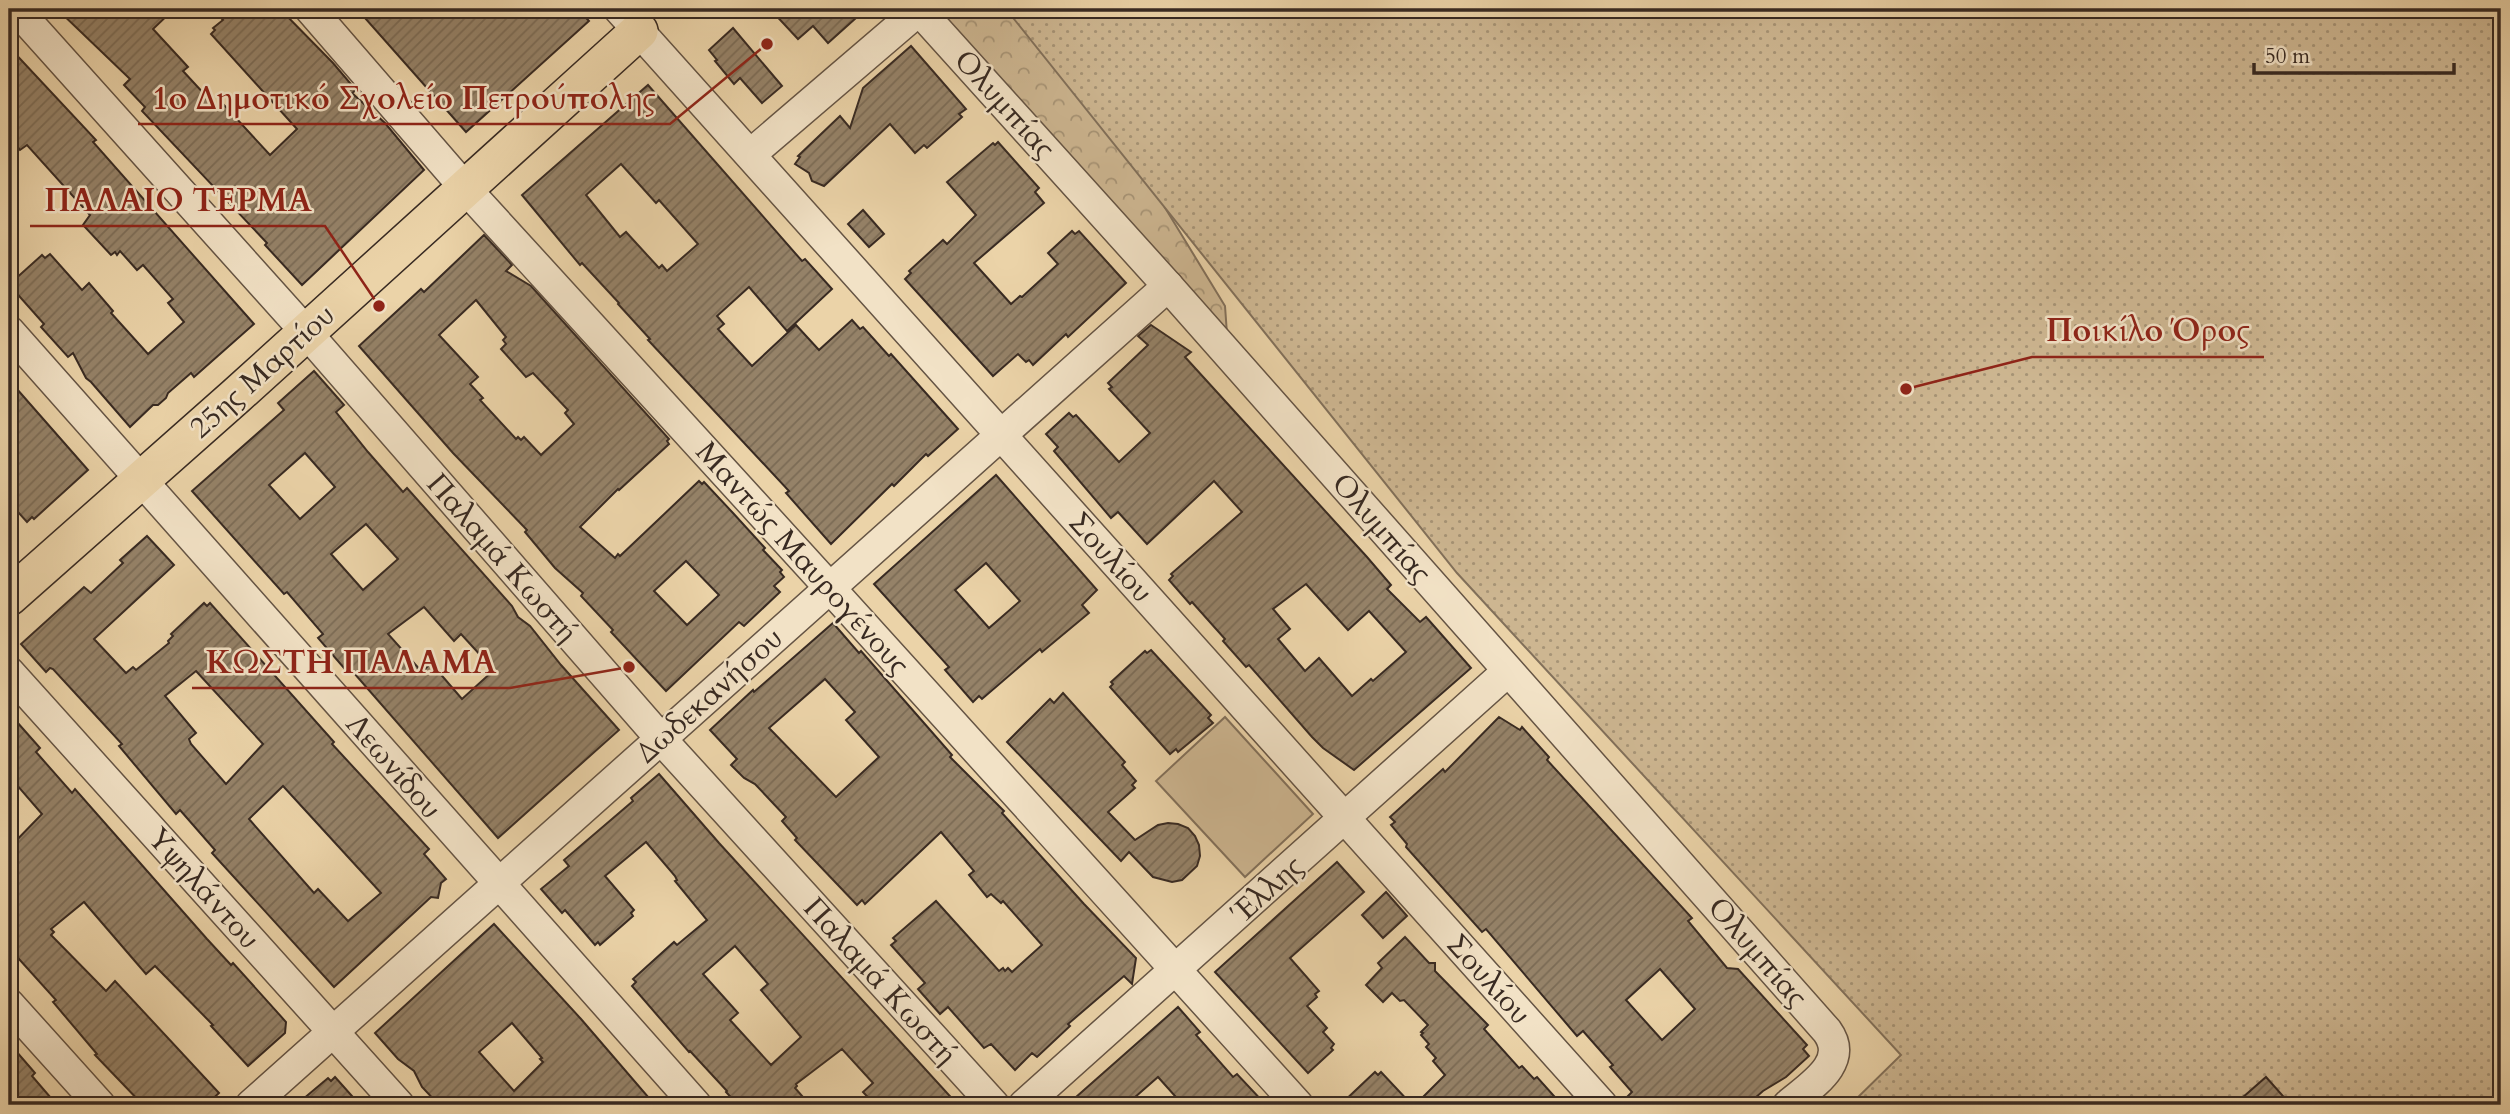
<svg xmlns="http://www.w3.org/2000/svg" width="2510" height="1114" font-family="Cardo,serif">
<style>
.grass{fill:#cdb691;stroke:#82705a;stroke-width:2}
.forest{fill:url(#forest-crowns);stroke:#82705a;stroke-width:2}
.park{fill:url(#park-dots);stroke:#82705a;stroke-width:2}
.building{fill:url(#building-hatch);stroke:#382a22;stroke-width:2;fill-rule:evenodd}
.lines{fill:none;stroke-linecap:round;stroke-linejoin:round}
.minor-casing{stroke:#655444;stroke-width:33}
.major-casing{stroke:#382a22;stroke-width:40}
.minor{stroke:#f2e2c6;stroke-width:30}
.major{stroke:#ebd3a8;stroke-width:37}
.labels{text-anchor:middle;stroke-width:5;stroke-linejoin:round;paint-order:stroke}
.street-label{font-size:30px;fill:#382a22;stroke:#f2e2c6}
.leader{fill:none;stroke:#8f2418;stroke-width:2.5}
.callout-dot{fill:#8f2418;stroke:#f2e2c6;stroke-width:2.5}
.callout-label{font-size:32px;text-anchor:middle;font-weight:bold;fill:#8f2418;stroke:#f2e2c6;stroke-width:5;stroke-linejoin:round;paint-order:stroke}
</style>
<defs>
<pattern id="forest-crowns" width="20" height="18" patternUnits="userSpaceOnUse" patternTransform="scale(1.75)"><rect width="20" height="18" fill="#cdb691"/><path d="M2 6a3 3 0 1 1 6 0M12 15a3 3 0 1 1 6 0" fill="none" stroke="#a79476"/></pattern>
<pattern id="park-dots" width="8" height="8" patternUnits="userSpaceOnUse" patternTransform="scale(1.75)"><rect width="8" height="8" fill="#cdb691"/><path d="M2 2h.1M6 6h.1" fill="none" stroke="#a79476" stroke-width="1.8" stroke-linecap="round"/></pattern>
<pattern id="building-hatch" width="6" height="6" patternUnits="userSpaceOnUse" patternTransform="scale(1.75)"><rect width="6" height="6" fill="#958268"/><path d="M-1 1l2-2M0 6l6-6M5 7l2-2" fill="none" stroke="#7b6b55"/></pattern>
</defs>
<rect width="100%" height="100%" fill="#ebd3a8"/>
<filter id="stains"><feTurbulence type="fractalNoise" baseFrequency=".00286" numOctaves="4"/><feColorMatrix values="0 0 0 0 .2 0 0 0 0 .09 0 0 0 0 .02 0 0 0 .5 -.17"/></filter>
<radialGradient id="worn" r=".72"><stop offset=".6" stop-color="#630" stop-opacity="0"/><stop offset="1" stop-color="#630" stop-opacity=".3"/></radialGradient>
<polygon class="grass" points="1225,717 1313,814 1245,877 1156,781"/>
<polygon class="forest" points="936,9 1087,9 1128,140 1164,206 1225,306 1227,334"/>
<polygon class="park" points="1006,9 2501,9 2501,1105 1850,1105 1901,1055 1457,573"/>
<g class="building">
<polygon points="57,9 174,9 153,29 188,67 183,71 218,109 224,105 270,155 297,129 211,34 215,30 213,28 223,20 213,9 280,9 333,63 356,90 352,93 385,123 424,170 302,285 265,245 267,243 142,111 145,107 124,85 130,79"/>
<polygon points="357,9 578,9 589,21 466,132"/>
<polygon points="770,9 866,9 828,43 813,26 798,39"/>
<polygon points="733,28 782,86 762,103 740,78 734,84 715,61 717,60 709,50"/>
<polygon points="911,46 966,109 959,114 962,117 927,148 924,145 915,153 890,124 824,186 812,181 809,173 795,164 800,157 798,156 840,116 850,128 863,88"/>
<polygon points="9,47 96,140 93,142 254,324 194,377 191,373 168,393 166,398 158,405 153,405 130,427 91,382 86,378 73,353 68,357 41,327 44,324 12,288 16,284 13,281 42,255 45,258 50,254 82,290 89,283 113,311 111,313 148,354 184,322 168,303 173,299 143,265 137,270 120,251 117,255 115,252 111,255 83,225 90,215 27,145 20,150 9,137"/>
<path d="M 648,85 L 802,261 L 805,259 L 832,289 L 787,331 L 749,287 L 717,316 L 724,324 L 718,329 L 752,366 L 796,325 L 819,350 L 852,320 L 860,329 L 863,327 L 889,356 L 891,354 L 958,429 L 928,456 L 926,454 L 894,486 L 892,484 L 831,544 L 786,493 L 789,491 L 648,340 L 650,339 L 618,304 L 619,303 L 582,263 L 580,265 L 522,195 ZM 621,164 L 656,203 L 659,200 L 698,244 L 667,271 L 662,265 L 659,268 L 626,232 L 620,237 L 586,195 Z"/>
<polygon points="998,142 1039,188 1035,192 1044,203 974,263 1011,304 1020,296 1022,297 1058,264 1048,253 1072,231 1075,234 1079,231 1126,283 1068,337 1066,334 1033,365 1029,360 1026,362 1018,354 993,376 905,279 911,273 909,271 943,240 947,244 976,215 947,182 993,143 995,145"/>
<polygon points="863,210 884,234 869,247 848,224"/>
<path d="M 484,235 L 512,265 L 506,271 L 531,286 L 669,439 L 667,441 L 669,444 L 619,490 L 618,489 L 580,527 L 615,558 L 618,554 L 620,556 L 699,481 L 702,484 L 704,482 L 733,513 L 765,548 L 763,550 L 782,570 L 780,572 L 784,577 L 774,586 L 780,592 L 744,626 L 739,622 L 666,691 L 611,632 L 613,630 L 581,596 L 583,593 L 555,568 L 525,532 L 527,530 L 453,453 L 359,346 L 421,289 L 424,292 ZM 476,300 L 506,337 L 503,340 L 506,344 L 501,349 L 526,377 L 533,373 L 568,410 L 565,413 L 574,424 L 541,455 L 524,437 L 521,440 L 518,437 L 516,439 L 480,400 L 483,398 L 470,384 L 478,377 L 439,335 ZM 686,561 L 719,595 L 687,625 L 654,591 Z"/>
<path d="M 1151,325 L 1191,352 L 1185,357 L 1367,557 L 1391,585 L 1387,589 L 1420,622 L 1426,617 L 1471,668 L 1354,770 L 1323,748 L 1312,737 L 1249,665 L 1246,667 L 1223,641 L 1225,639 L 1192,602 L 1190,604 L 1169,580 L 1173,576 L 1171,574 L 1242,512 L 1214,481 L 1147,544 L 1118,512 L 1111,518 L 1054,451 L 1058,447 L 1046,434 L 1069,413 L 1073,417 L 1076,415 L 1119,462 L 1150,433 L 1109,389 L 1112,387 L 1108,383 L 1148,345 L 1138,336 ZM 1306,584 L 1348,630 L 1369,611 L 1406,652 L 1373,681 L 1371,679 L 1352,696 L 1319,658 L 1305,671 L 1278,639 L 1290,629 L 1273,609 Z"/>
<path d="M 314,371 L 344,405 L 336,412 L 368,452 L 403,492 L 407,488 L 512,606 L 518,617 L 530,626 L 561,665 L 619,730 L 498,838 L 347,665 L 344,668 L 318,638 L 323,634 L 287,592 L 284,594 L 192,491 L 284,410 L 278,403 ZM 305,453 L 335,487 L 300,519 L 269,485 ZM 366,524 L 398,559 L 363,590 L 331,554 ZM 424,607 L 454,641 L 461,634 L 494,670 L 462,699 L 431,663 L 422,672 L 388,634 Z"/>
<polygon points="9,380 88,470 34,519 32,517 27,522 9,502"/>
<path d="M 996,475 L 1097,590 L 1082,605 L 1089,613 L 1042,652 L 1040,649 L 982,699 L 979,696 L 973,702 L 945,670 L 949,667 L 874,584 ZM 986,563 L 1020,601 L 989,628 L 955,590 Z"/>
<path d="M 147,536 L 174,565 L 94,639 L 126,673 L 133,667 L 136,670 L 169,643 L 168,641 L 173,636 L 171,634 L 204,603 L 207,606 L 210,603 L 334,742 L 332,744 L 429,849 L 424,854 L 446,879 L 441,883 L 438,898 L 431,897 L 334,987 L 212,853 L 215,850 L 180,810 L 176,814 L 119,746 L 122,744 L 87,706 L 53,669 L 50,668 L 46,672 L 21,644 L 84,587 L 91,593 L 123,563 L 120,560 ZM 196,671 L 263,744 L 226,784 L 191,744 L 189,739 L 196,733 L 165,696 ZM 283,786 L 381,893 L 348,921 L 318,889 L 314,893 L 249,819 Z"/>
<path d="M 833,623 L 859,653 L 861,651 L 952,755 L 950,757 L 1004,811 L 1002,813 L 1084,904 L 1136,958 L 1132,984 L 1124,976 L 1068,1024 L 1070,1026 L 1037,1057 L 1032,1053 L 1015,1070 L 991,1044 L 984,1048 L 948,1007 L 940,1014 L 918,989 L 925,983 L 891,945 L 896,941 L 893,938 L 936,901 L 999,971 L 1003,968 L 1005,971 L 1008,968 L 1012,972 L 1042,945 L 1003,901 L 1001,903 L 991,894 L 987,897 L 969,875 L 974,871 L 941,832 L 865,904 L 862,900 L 857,905 L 795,840 L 797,838 L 782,821 L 786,817 L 755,784 L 744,778 L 731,765 L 737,759 L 710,730 L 753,690 L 754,692 ZM 825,679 L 855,712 L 846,720 L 879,757 L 836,797 L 769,728 Z"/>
<polygon points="1151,650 1211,715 1208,718 1213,723 1178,752 1176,749 1170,754 1110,687 1113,684 1111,682 1145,651 1147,653"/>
<polygon points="1063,693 1125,762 1122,765 1136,781 1132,785 1135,788 1108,812 1135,840 1158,825 1168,823 1178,824 1188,828 1195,836 1199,845 1200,856 1197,866 1182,880 1172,882 1153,877 1129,852 1121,861 1007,742 1050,699 1054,703"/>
<polygon points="9,713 40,748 36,752 72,793 75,789 207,939 231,965 233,963 286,1022 285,1033 248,1066 211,1026 213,1025 155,966 146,974 84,902 51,929 54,932 51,935 106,991 115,981 219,1093 206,1105 154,1105 149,1099 143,1105 95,1055 97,1054 53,1002 56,1000 19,959 9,969 9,848 42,814 9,776"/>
<path d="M 1499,717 L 1520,730 L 1522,727 L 1549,757 L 1547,760 L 1692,918 L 1688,921 L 1727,968 L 1738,969 L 1807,1045 L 1803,1049 L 1809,1056 L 1786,1077 L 1763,1091 L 1747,1105 L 1619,1105 L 1632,1092 L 1610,1067 L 1613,1065 L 1583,1031 L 1577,1036 L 1486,929 L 1482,932 L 1406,847 L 1407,844 L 1391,825 L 1395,822 L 1390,817 L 1443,769 L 1445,772 ZM 1660,969 L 1695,1009 L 1662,1040 L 1626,1000 Z"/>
<path d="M 659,774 L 719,843 L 958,1105 L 875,1105 L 863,1092 L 873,1083 L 842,1049 L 796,1084 L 797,1086 L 795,1088 L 810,1105 L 738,1105 L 726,1092 L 727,1091 L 690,1051 L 689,1052 L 632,986 L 636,982 L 633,979 L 674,942 L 677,945 L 707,920 L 675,881 L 677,880 L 675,876 L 646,842 L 605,876 L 634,910 L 631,913 L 633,916 L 600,945 L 598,942 L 595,945 L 565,910 L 562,913 L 541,889 L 569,866 L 564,860 L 633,801 L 631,798 ZM 735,946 L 768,984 L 761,990 L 801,1037 L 771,1065 L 730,1020 L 738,1013 L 703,974 Z"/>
<polygon points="1337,862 1364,892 1290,958 1319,991 1315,994 1317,997 1307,1006 1327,1028 1323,1032 1334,1044 1331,1048 1333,1050 1308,1073 1215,972"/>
<polygon points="1386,892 1407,916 1383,938 1362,915"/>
<path d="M 494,924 L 581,1019 L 655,1105 L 439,1105 L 422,1087 L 414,1071 L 398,1059 L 375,1033 ZM 512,1023 L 542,1058 L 540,1059 L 543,1062 L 514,1091 L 479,1052 Z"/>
<polygon points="1405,937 1429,963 1435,963 1435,971 1488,1025 1484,1029 1519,1068 1522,1066 1534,1079 1537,1077 1562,1105 1415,1105 1445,1075 1433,1061 1436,1058 1426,1047 1429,1044 1421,1035 1423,1033 1421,1032 1428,1025 1404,1000 1400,1001 1392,993 1383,1002 1366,985 1382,968 1378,963"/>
<polygon points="1178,1007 1200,1032 1196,1035 1233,1077 1237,1074 1266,1105 1183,1105 1158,1077 1126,1105 1067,1105"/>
<polygon points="9,1043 35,1073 32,1076 57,1105 9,1105"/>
<polygon points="1375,1072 1378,1075 1381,1072 1412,1105 1340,1105"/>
<polygon points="335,1077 360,1105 296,1105 328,1078 331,1081"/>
<polygon points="2266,1077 2291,1105 2234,1105"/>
</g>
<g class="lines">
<defs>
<g id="minor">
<polyline points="16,9 306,332 661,739 994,1105"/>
<polyline points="310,9 465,188 829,587 1298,1105"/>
<polyline points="619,9 1602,1105"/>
<path d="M 918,9 L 1168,286 L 1827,1031 C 1850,1063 1810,1086 1788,1105"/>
<polyline points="751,154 919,10"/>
<polyline points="9,331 696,1105"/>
<polyline points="9,672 399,1105"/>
<polyline points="9,1004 100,1105"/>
<polyline points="251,1105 1168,286"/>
<polyline points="1024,1105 1508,671"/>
</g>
<polyline id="major" points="9,597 236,396 639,31"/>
</defs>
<use href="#minor" class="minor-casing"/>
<use href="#major" class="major-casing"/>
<use href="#minor" class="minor"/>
<use href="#major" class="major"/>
</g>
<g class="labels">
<g class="street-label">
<text transform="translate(1005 104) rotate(48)" y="10">Ολυμπίας</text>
<text transform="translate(262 371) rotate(-42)" y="10">25ης Μαρτίου</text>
<text transform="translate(1382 528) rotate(49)" y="10">Ολυμπίας</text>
<text transform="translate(1111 557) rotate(48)" y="10">Σουλίου</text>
<text transform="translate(503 558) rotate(49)" y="10">Παλαμά Κωστή</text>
<text transform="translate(803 558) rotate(48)" y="10">Μαντώς Μαυρογένους</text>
<text transform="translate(709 695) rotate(-42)" y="10">Δωδεκανήσου</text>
<text transform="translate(394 766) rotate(49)" y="10">Λεωνίδου</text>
<text transform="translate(204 888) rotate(48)" y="10">Υψηλάντου</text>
<text transform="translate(1267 889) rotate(-42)" y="10">Έλλης</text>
<text transform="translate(1758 952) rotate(49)" y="10">Ολυμπίας</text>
<text transform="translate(1489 979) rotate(48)" y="10">Σουλίου</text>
<text transform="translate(881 981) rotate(48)" y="10">Παλαμά Κωστή</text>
</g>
</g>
<path class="leader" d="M767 44L670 124H138M379 306L325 226H30M1906 389L2032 357H2264M629 667L510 688H192"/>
<g class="callout-dot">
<circle cx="767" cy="44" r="7"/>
<circle cx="379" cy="306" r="7"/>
<circle cx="1906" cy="389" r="7"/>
<circle cx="629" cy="667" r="7"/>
</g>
<g class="callout-label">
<text x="404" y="109">1ο Δημοτικό Σχολείο Πετρούπολης</text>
<text x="178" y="211">ΠΑΛΑΙΟ ΤΕΡΜΑ</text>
<text x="2148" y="341">Ποικίλο Όρος</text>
<text x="351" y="673">ΚΩΣΤΗ ΠΑΛΑΜΑ</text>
</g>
<rect width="2510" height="1114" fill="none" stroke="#ebd3a8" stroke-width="35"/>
<rect x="10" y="10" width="2489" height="1093" fill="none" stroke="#382a22" stroke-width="3.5"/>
<rect x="18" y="18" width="2475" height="1079" fill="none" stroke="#382a22" stroke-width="2"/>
<path d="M2254 63v10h200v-10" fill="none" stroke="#382a22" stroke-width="3.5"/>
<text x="2265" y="63" font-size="21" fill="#382a22" stroke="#f2e2c6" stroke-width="5" paint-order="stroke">50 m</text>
<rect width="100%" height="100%" filter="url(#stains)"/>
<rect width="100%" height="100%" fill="url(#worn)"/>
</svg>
